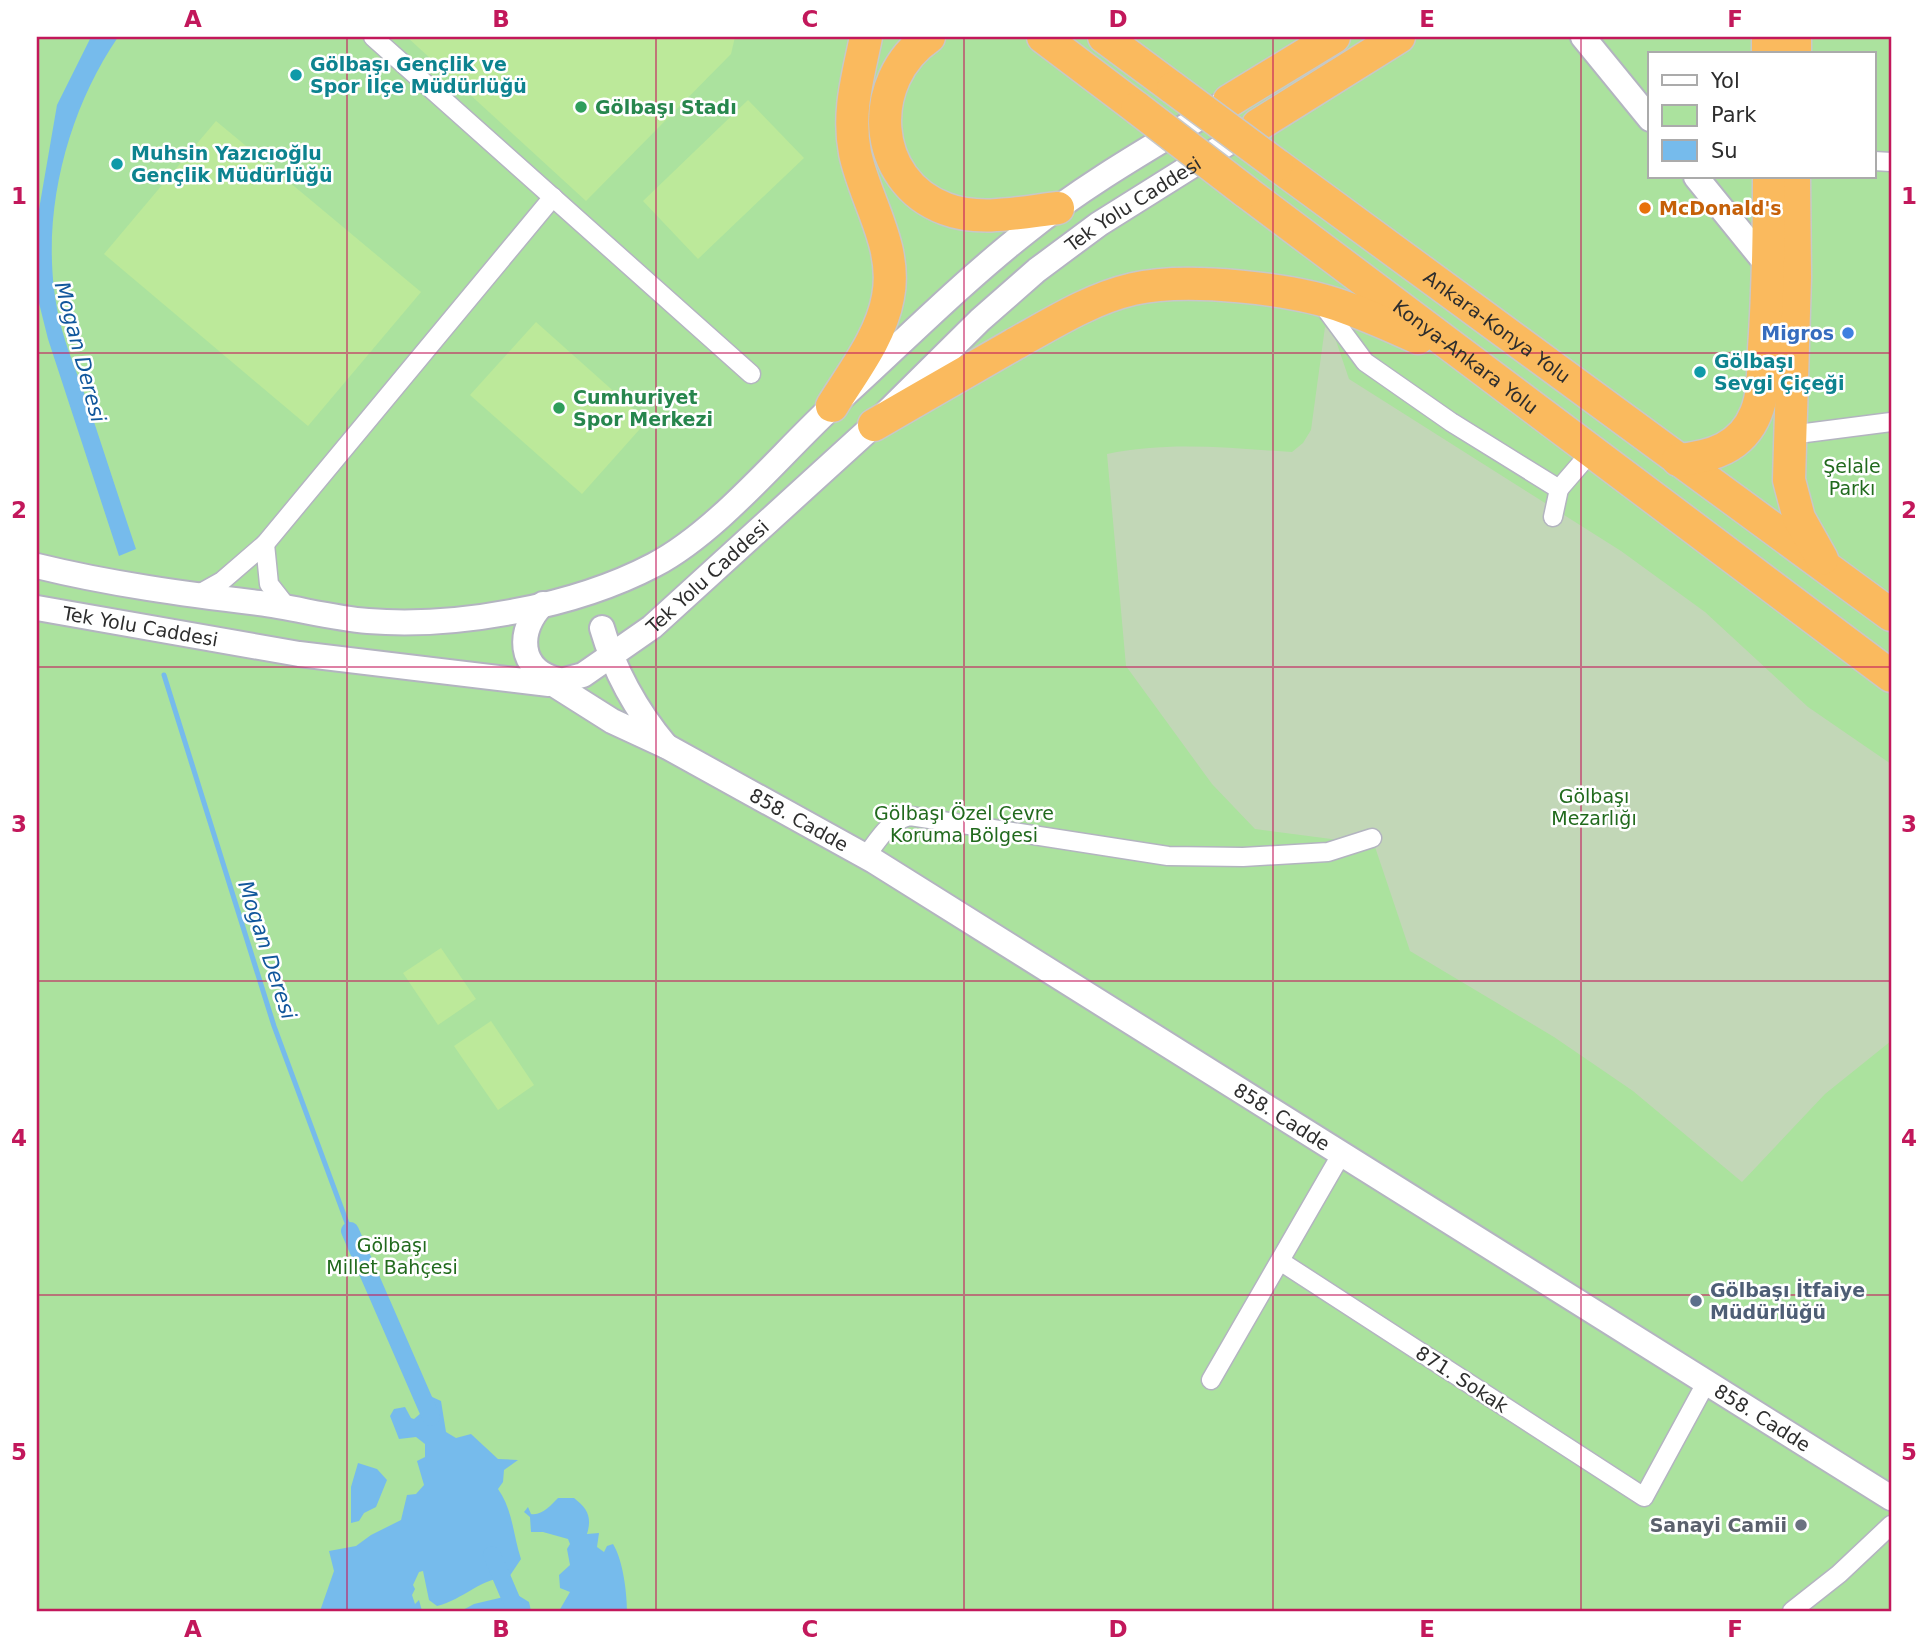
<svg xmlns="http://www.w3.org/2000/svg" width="1928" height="1648" font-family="'DejaVu Sans',sans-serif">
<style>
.green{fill:#abe29e;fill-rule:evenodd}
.cemetery{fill:#c2d7b7}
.pitch{fill:#bce99a}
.water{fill:#76bbec}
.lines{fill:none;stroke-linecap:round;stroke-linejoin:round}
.stream{stroke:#76bbec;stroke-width:5}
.canal{stroke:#76bbec;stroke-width:18}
.street-casing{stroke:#b3b4c0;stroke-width:21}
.secondary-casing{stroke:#b3b4c0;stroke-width:28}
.highway-casing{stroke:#c8c8c8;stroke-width:35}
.street{stroke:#fff;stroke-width:18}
.secondary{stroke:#fff;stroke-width:24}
.highway{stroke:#faba5e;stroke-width:32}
.highway-bridge-casing{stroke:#c8c8c8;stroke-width:35;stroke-linecap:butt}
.highway-bridge{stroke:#faba5e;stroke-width:32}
.grid{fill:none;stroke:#c2185b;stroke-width:2;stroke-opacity:0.55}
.culture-dot{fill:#0f9aa8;stroke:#fff;stroke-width:2.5}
.leisure-dot{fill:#2e9e5b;stroke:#fff;stroke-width:2.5}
.food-dot{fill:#e8710a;stroke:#fff;stroke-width:2.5}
.shop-dot{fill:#3f7fe0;stroke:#fff;stroke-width:2.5}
.service-dot{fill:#5c6f8a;stroke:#fff;stroke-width:2.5}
.worship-dot{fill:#6b7280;stroke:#fff;stroke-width:2.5}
.labels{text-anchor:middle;stroke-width:5;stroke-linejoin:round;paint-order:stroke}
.culture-label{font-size:19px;font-weight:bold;fill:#0d838f;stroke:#fff;text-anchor:start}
.leisure-label{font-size:19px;font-weight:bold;fill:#27864d;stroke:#fff;text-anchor:start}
.street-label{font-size:19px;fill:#2d2d2d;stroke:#fff}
.food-label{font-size:19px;font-weight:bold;fill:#c56008;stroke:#fff;text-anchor:start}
.shop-label{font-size:19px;font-weight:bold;fill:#366cbe;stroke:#fff;text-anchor:end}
.park-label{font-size:19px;fill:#216a1d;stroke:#fff}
.service-label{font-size:19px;font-weight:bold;fill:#4e5e75;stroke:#fff;text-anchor:start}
.worship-label{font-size:19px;font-weight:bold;fill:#5b616d;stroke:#fff;text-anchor:end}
.water-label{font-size:21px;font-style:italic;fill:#11579c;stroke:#fff}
.neatline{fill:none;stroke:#c2185b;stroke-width:2.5}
.grid-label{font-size:23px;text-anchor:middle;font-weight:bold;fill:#c2185b}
</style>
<rect width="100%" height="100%" fill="#eeeae0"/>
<path class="green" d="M 37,37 L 1891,37 L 1891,1611 L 37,1611 ZM 1650,54 L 1874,54 L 1874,177 L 1650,177 Z"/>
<path class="cemetery" d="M 1325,327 L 1333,332 L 1349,379 L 1621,551 L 1705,612 L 1808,707 L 1891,764 L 1891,1041 L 1825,1094 L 1742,1182 L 1633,1091 L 1554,1037 L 1410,951 L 1370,832 L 1339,840 L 1255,829 L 1212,784 L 1126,666 L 1107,454 C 1168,441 1229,448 1292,452 L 1303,443 L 1311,430 Z"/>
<g class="pitch">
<polygon points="407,37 735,37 731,54 586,201"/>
<polygon points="748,100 804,158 698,259 643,201"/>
<polygon points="216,121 421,292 308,426 104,254"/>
<polygon points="536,322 647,421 582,494 470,395"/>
<polygon points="441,948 476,999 438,1025 403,973"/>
<polygon points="491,1021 534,1085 498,1110 454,1046"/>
</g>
<g class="water">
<path d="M 91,37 L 118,37 C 64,116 37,227 60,322 C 66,347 77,373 86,398 C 103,448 119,499 136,549 L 119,556 L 48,339 L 39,303 L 37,221 L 57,105 Z"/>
<path d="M 430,1396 L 441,1401 L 446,1432 L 456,1438 L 471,1434 L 498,1459 L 518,1460 L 504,1470 L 503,1482 L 498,1489 C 513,1510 513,1535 521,1559 L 509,1577 C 482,1577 463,1600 437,1606 L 429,1600 L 423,1571 L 419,1572 L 413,1585 L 415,1589 L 412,1595 L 415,1604 L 419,1600 L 422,1611 L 320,1611 L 334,1571 L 329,1551 L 356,1546 L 371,1535 L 401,1520 L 407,1495 L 416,1494 L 424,1485 L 417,1461 L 425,1457 L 425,1444 L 416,1437 L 399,1439 L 390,1416 L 394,1409 L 405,1407 L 411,1418 L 414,1419 L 421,1413 L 418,1401 Z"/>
<polygon points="358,1463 377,1469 387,1480 376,1507 364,1513 359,1521 351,1523 351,1487"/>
<path d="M 558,1498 L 574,1498 C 588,1509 592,1517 587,1534 L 599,1533 L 597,1547 L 604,1552 L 607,1546 L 613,1544 C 623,1560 627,1593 627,1611 L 559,1611 L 570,1592 L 560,1588 L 559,1575 L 570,1565 L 567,1549 L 570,1544 L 568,1539 L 543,1532 L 531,1532 L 530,1517 L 524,1512 L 528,1507 L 531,1514 C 542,1516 551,1505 558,1498 Z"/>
<polygon points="516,1594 529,1602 531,1611 461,1611 474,1604"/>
</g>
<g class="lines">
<polyline class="stream" points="164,675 274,1026 350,1231"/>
<g class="canal">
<polyline points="350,1231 431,1417"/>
<polyline points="492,1555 516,1611"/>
</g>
<defs>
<g id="street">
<polyline points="373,37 751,374"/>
<polyline points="1874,161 1891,162"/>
<polyline points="1322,304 1365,362 1451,422 1559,489 1591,452"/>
<polyline points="1790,435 1891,422"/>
<polyline points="1553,517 1559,489"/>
<polyline points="265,544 553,197"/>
<polyline points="197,595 222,581 265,544 269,584 287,607"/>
<path d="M 866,856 C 879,839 888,821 910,816 L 1168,856 L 1243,857 L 1328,852 L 1372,838"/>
<polyline points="1280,1261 1644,1497 1706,1383"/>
<polyline points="1211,1380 1342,1153"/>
<polyline points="1792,1611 1839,1574 1891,1525"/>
</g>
<g id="secondary">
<polyline points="1583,37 1650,119"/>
<polyline points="1696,177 1769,267 1775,269"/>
<path d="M 37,566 C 110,584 184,594 259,603 C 296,608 332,618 368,621 C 457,628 574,607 654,565 C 719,531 782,452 837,402 C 900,345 960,284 1026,232 C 1087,183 1155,145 1221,105"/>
<path d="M 543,604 C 517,629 517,671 559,680"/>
<path id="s1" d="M 37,608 L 299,654 L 549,684 L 583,675 L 652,627 L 874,425 L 980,320 L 1037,270 L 1099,224 L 1252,128"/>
<path d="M 544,678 L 612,721 L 666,746 C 636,710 615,673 602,628"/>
<path id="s2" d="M 666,746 L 874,861 L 1891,1498"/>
</g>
<g id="highway">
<path d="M 929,37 C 866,80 870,181 946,209 C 980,222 1023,212 1058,208"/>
<polyline points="1043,37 1137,108"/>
<polyline points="1104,37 1173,88"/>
<polyline points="1768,37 1768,54"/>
<polyline points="1795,54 1795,37"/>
<polyline points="1229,101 1334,37"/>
<polyline points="1258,125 1399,37"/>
<path id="s3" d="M 1277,165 L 1891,615"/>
<polyline points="1794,177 1795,277 1789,480 1799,518 1822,559"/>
<path id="s4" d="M 1245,191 L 1891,676"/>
<path d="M 832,406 C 853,372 881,337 888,297 C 898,246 865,201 855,153 C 847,112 858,77 866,37"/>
<path d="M 874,425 C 920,398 966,372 1013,345 C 1051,324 1090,299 1133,289 C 1186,277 1293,288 1344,307 C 1369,316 1394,327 1418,338"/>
<path d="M 1678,460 C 1711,457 1742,448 1756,413 C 1764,394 1763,369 1764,349 C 1768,292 1769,235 1769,177"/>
</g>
</defs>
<use href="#street" class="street-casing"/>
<use href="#secondary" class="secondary-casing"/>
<use href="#highway" class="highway-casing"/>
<use href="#street" class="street"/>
<use href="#secondary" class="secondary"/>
<use href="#highway" class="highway"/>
<defs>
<g id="highway-bridge">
<polyline points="1173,88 1277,165"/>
<polyline points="1137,108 1245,191"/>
</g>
</defs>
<use href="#highway-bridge" class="highway-bridge-casing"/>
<use href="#highway-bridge" class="highway-bridge"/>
</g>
<path class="grid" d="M 347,37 L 347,1611M 656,37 L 656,1611M 964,37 L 964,1611M 1273,37 L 1273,1611M 1581,37 L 1581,1611M 37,353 L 1891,353M 37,667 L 1891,667M 37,981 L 1891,981M 37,1295 L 1891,1295"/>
<g class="culture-dot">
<circle cx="296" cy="75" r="7"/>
<circle cx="117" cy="164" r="7"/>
<circle cx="1700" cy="372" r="7"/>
</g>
<g class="leisure-dot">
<circle cx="581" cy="107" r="7"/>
<circle cx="559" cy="408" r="7"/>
</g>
<circle class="food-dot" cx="1645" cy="208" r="7"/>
<circle class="shop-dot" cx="1848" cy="333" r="7"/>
<circle class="service-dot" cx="1696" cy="1301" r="7"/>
<circle class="worship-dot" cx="1801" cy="1525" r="7"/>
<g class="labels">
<g class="culture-label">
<text x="310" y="71">Gölbaşı Gençlik ve<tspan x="310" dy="22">Spor İlçe Müdürlüğü</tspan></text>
<text x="131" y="160">Muhsin Yazıcıoğlu<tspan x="131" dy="22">Gençlik Müdürlüğü</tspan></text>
<text x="1714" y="368">Gölbaşı<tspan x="1714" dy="22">Sevgi Çiçeği</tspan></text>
</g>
<g class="leisure-label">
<text x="595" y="114">Gölbaşı Stadı</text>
<text x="573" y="404">Cumhuriyet<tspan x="573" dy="22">Spor Merkezi</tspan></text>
</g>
<g class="street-label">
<text dy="7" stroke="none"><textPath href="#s1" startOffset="1279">Tek Yolu Caddesi</textPath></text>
<text dy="7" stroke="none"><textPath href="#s3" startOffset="273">Ankara-Konya Yolu</textPath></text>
<text dy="7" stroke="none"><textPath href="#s4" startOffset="276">Konya-Ankara Yolu</textPath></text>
<text dy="7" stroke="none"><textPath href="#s1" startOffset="712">Tek Yolu Caddesi</textPath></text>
<text dy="7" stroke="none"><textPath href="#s1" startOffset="105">Tek Yolu Caddesi</textPath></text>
<text dy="7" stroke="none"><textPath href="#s2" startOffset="152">858. Cadde</textPath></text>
<text dy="7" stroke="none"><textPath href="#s2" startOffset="719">858. Cadde</textPath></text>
<text transform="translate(1462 1379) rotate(33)" y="7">871. Sokak</text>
<text dy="7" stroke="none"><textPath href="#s2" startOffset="1286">858. Cadde</textPath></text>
</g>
<g class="food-label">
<text x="1659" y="215">McDonald's</text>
</g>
<g class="shop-label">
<text x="1834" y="340">Migros</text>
</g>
<g class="park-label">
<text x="1852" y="473">Şelale<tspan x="1852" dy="22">Parkı</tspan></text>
<text x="1594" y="803">Gölbaşı<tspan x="1594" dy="22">Mezarlığı</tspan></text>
<text x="964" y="820">Gölbaşı Özel Çevre<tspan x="964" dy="22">Koruma Bölgesi</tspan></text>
<text x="392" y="1252">Gölbaşı<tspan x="392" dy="22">Millet Bahçesi</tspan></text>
</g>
<g class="service-label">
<text x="1710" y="1297">Gölbaşı İtfaiye<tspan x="1710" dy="22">Müdürlüğü</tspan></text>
</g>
<g class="worship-label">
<text x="1787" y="1532">Sanayi Camii</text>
</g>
<g class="water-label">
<text transform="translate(80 352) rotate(75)" y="7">Mogan Deresi</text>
<text transform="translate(267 950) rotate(72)" y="7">Mogan Deresi</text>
</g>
</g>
<rect width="1928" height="1648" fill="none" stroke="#ffffff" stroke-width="77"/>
<rect x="1648" y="52" width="228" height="126" fill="#ffffff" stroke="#ababab" stroke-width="2"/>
<rect x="1662" y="75" width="35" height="10" fill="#ffffff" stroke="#ababab" stroke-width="2"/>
<text x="1711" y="88" font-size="21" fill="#2d2d2d">Yol</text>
<rect x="1662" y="105" width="35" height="21" fill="#abe29e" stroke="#ababab" stroke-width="2"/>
<text x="1711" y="122" font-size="21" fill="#2d2d2d">Park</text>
<rect x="1662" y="140" width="35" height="21" fill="#76bbec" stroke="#ababab" stroke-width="2"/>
<text x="1711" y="158" font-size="21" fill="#2d2d2d">Su</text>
<rect x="38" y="38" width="1852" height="1572" class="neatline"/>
<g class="grid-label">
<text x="193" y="27">A</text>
<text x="501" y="27">B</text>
<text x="810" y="27">C</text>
<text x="1118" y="27">D</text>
<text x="1427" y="27">E</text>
<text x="1735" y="27">F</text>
<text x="19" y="204">1</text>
<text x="1909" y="204">1</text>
<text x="19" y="518">2</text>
<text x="1909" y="518">2</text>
<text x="19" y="832">3</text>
<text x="1909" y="832">3</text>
<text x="19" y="1146">4</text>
<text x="1909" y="1146">4</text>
<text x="19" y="1460">5</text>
<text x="1909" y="1460">5</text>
<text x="193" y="1637">A</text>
<text x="501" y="1637">B</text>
<text x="810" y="1637">C</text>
<text x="1118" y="1637">D</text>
<text x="1427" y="1637">E</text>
<text x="1735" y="1637">F</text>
</g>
</svg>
